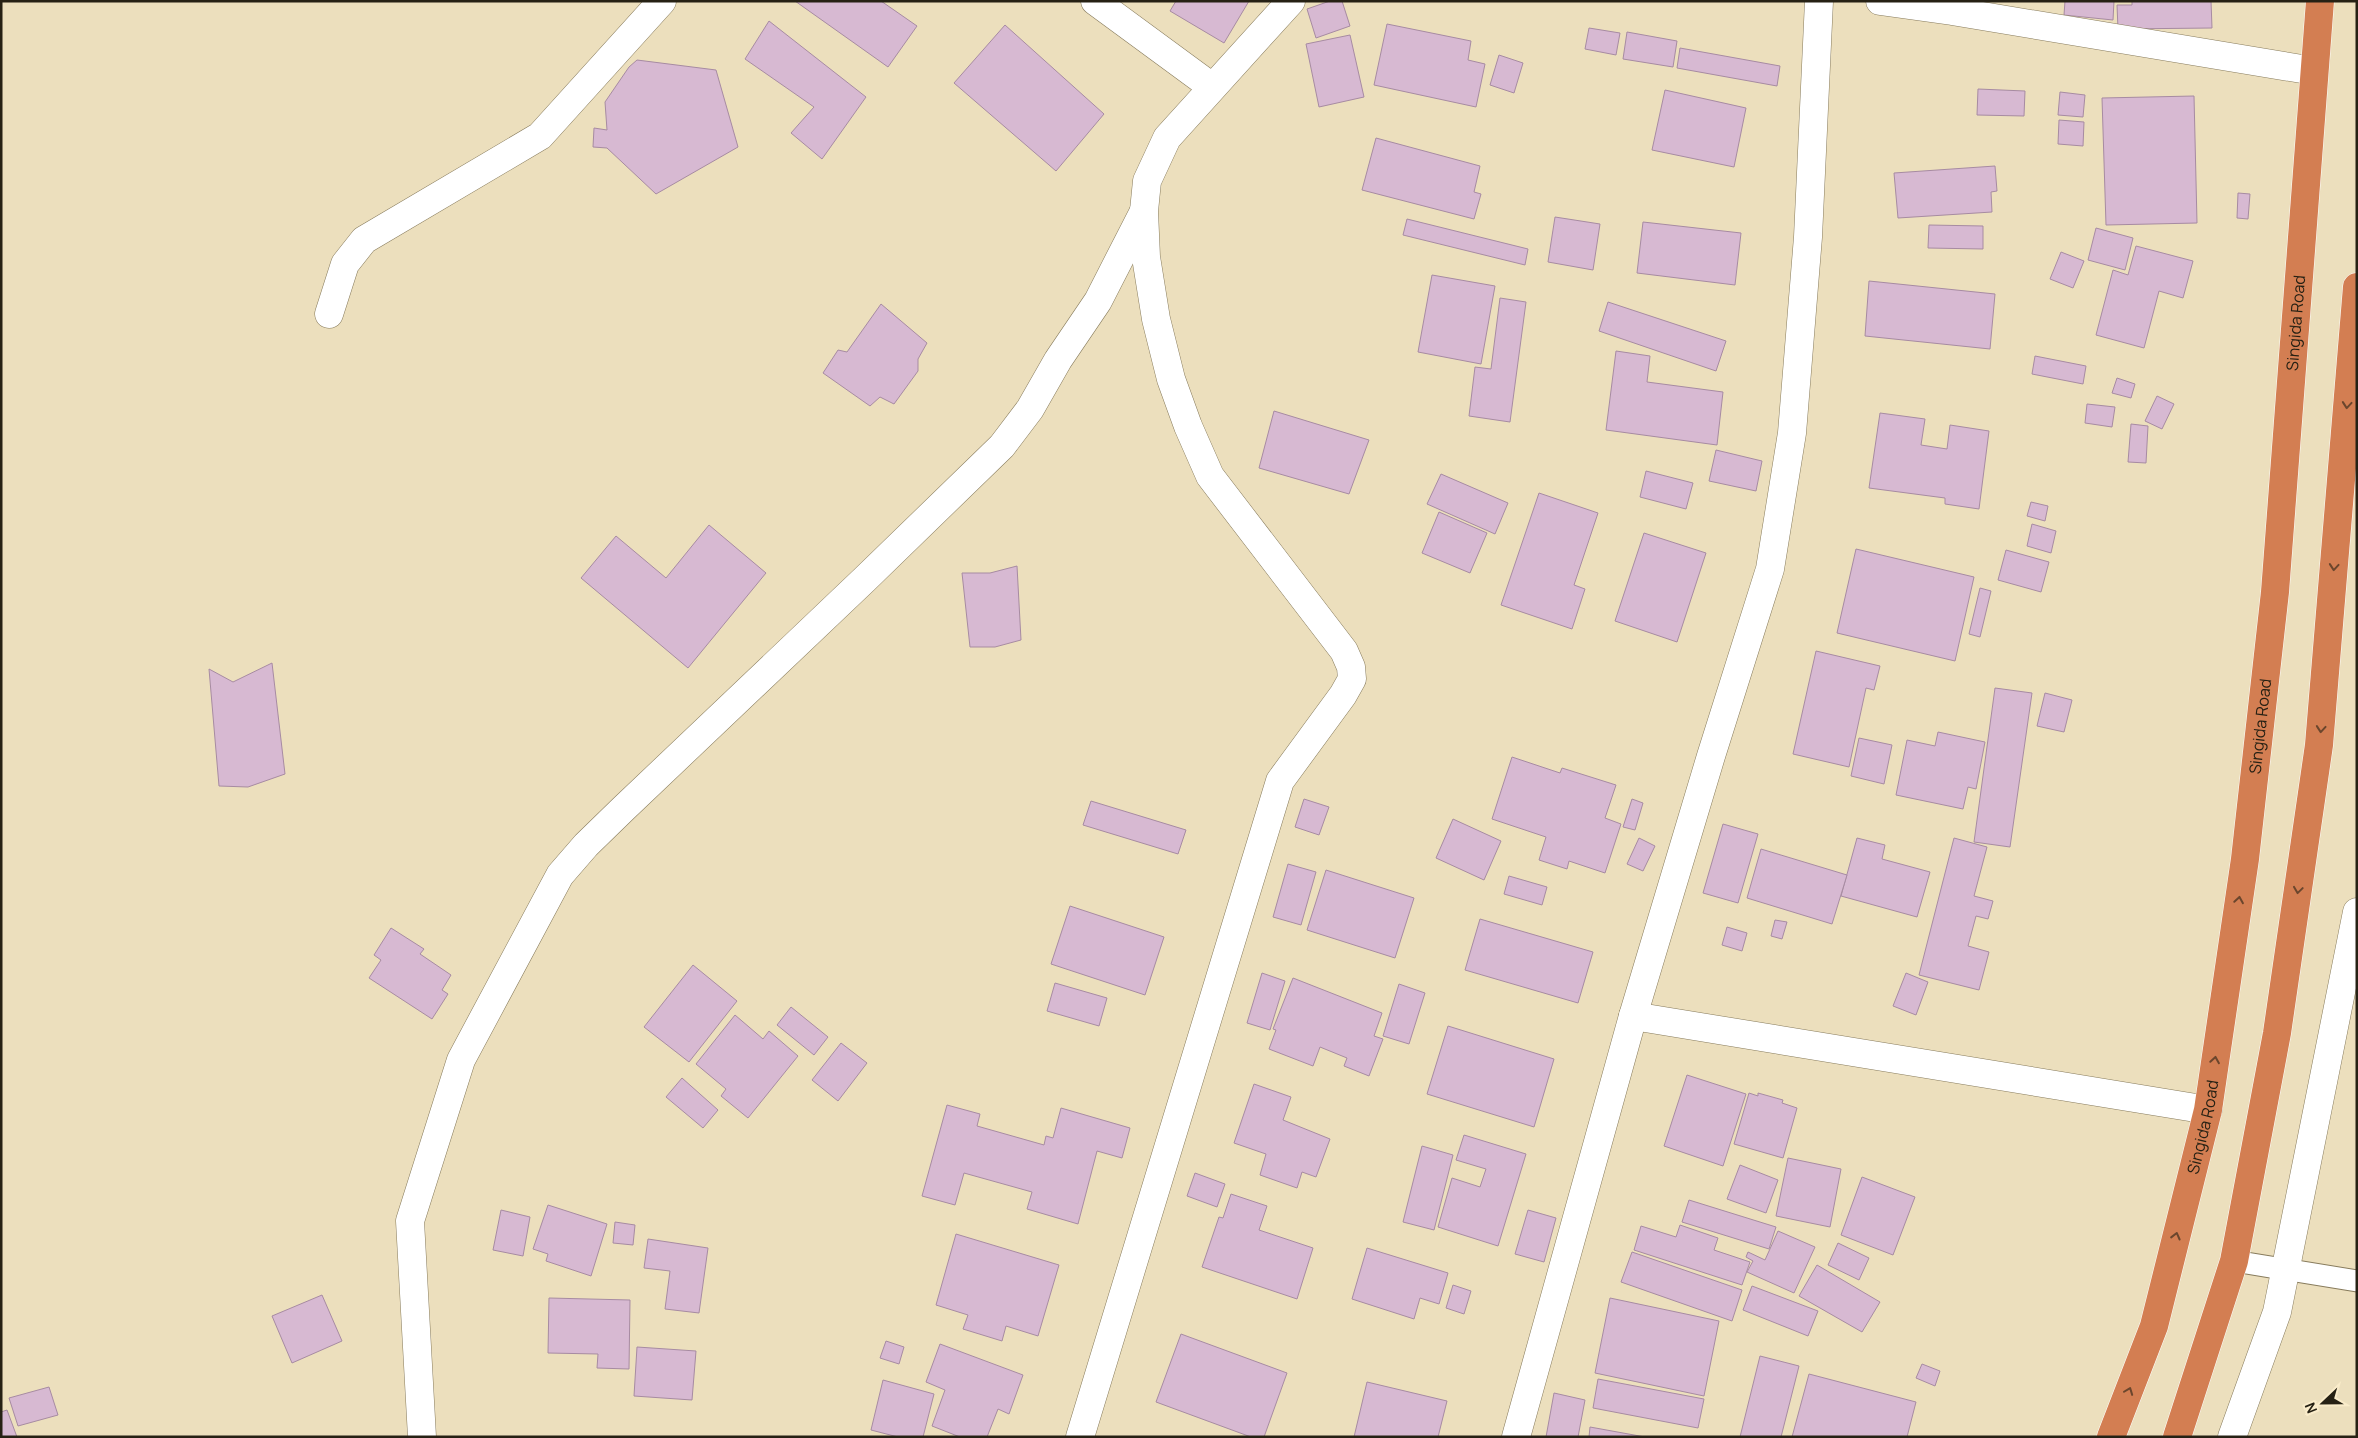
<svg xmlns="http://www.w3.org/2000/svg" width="2358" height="1438" font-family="Manrope,sans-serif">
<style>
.building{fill:#d7b9d2;stroke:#a78ba2}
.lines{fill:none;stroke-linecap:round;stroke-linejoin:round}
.lane-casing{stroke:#877b5c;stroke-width:23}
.street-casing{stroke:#877b5c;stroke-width:29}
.highway-casing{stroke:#fff;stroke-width:29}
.lane{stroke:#fff;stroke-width:21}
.street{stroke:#fff;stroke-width:28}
.highway{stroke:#d37e52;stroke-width:28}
.oneway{stroke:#6b462d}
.labels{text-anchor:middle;stroke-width:4;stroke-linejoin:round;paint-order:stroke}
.street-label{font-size:16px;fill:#262114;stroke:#faecca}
</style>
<rect width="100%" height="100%" fill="#ecdfbd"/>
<g class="building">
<polygon points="795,1 881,1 917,26 888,67"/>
<polygon points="1176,1 1249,1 1224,43 1170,11"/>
<polygon points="1330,1 1342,1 1350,26 1316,38 1307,9"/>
<polygon points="2065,1 2114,1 2113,20 2064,15"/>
<polygon points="2132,1 2211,1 2212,28 2118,29 2117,5 2132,5"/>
<polygon points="769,21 866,97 822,159 791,133 814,107 745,59"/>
<polygon points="1387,24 1471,41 1468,60 1485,64 1476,107 1374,85"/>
<polygon points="1005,25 1104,114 1056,171 954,83"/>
<polygon points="1589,28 1620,33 1616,55 1585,49"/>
<polygon points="1627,32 1677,41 1673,67 1623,59"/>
<polygon points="1350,35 1364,97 1319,107 1306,44"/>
<polygon points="1680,48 1780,66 1777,86 1677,68"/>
<polygon points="1499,55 1523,63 1514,93 1490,85"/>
<polygon points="637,60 716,70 738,147 656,194 607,148 593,147 594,128 607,130 605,102 629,67"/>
<polygon points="1978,89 2025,91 2024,116 1977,115"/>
<polygon points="1665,90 1746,108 1734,167 1652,150"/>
<polygon points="2060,92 2085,95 2083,117 2058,115"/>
<polygon points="2194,96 2197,223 2106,225 2102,98"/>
<polygon points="2059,120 2084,122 2083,146 2058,144"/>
<polygon points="1376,138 1480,166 1474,192 1481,194 1474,219 1362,190"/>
<polygon points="1995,166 1997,191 1991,192 1992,212 1898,218 1894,173"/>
<polygon points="2238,193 2250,194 2248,219 2237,218"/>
<polygon points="1555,217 1600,224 1593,270 1548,262"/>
<polygon points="1407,219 1528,249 1525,265 1403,235"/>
<polygon points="1643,222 1741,233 1735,285 1637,273"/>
<polygon points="1929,225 1983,226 1983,249 1928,248"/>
<polygon points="2096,228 2133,238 2125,270 2088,260"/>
<polygon points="2136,246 2193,261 2183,298 2159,291 2144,348 2096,335 2113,270 2128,275"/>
<polygon points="2061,252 2084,261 2073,288 2050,279"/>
<polygon points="1432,275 1495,286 1481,364 1418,352"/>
<polygon points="1869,281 1995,294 1990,349 1865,336"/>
<polygon points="1500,298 1526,302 1510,422 1469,416 1475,367 1491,369"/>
<polygon points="1608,302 1726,341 1716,371 1599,331"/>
<polygon points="881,304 927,343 918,359 918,371 894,404 880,397 870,406 823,373 838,350 847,352"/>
<polygon points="1616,351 1650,356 1647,382 1723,392 1717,445 1606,430"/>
<polygon points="2035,356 2086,366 2083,384 2032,374"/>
<polygon points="2117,378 2135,384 2131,398 2112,393"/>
<polygon points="2157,396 2174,404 2162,429 2145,421"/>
<polygon points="2087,404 2115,407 2112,427 2085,423"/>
<polygon points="1274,411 1369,440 1349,494 1259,468"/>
<polygon points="1880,413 1925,419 1921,445 1947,449 1950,425 1989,431 1979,509 1945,504 1945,498 1869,488"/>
<polygon points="2131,424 2148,426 2146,463 2128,462"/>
<polygon points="1716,450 1762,461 1756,491 1709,481"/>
<polygon points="1646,471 1693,483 1686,509 1640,497"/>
<polygon points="1441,474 1508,503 1495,534 1427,504"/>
<polygon points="1539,493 1598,513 1574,585 1585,589 1572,629 1501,605"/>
<polygon points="2031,502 2048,506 2045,521 2027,516"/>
<polygon points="1439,512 1487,533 1470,573 1422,553"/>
<polygon points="2032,524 2056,531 2051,553 2027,546"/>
<polygon points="709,525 766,573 688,668 581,578 616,536 666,578"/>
<polygon points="1644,533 1706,553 1677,642 1615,621"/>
<polygon points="1856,549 1974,577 1955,661 1837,633"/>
<polygon points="2006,550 2049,562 2041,592 1998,580"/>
<polygon points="1017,566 1021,640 995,647 970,647 962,573 990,573"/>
<polygon points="1980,588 1991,591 1980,637 1969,634"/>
<polygon points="1816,651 1880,666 1874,690 1866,688 1849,767 1793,754"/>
<polygon points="272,663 285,774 248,787 219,786 209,669 233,682"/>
<polygon points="1995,688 2032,693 2010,847 1974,842"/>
<polygon points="2045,693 2072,700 2064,732 2037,726"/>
<polygon points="1938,732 1985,742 1976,789 1968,787 1963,809 1896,795 1907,740 1935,746"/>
<polygon points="1859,738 1892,745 1884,784 1851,776"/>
<polygon points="1512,757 1560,773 1562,768 1616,785 1605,818 1621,824 1605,873 1569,861 1567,869 1539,860 1546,837 1492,819"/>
<polygon points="1304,799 1329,807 1319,835 1295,827"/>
<polygon points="1632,799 1643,803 1635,830 1623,827"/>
<polygon points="1091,801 1186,830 1178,854 1083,825"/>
<polygon points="1453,819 1501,841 1484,880 1436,858"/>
<polygon points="1723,824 1758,834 1738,903 1703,893"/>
<polygon points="1639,838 1655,846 1643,871 1627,864"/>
<polygon points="1857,838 1885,845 1882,859 1930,872 1917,917 1841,896"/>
<polygon points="1954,838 1987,847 1974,896 1993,901 1988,919 1976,916 1968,946 1989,952 1979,990 1919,975"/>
<polygon points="1761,849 1847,875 1832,924 1747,898"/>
<polygon points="1288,864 1316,872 1301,925 1273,917"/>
<polygon points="1326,870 1414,898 1395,958 1307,930"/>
<polygon points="1509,876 1547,887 1542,905 1504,894"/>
<polygon points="1070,906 1164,937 1145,995 1051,964"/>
<polygon points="1480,919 1593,952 1578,1003 1465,970"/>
<polygon points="1775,920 1787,922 1782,939 1771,936"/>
<polygon points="1727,927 1747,933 1742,951 1722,945"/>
<polygon points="391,928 424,949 420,954 451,975 442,990 448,994 432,1019 369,978 381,960 374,955"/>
<polygon points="693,965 737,1001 689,1062 644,1027"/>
<polygon points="1262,973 1285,981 1270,1030 1247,1023"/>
<polygon points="1906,973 1928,982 1916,1015 1893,1006"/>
<polygon points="1293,978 1382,1013 1374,1036 1383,1039 1369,1076 1344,1066 1347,1058 1320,1047 1313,1066 1269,1049 1276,1030 1273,1029"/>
<polygon points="1055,983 1107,998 1099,1026 1047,1011"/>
<polygon points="1399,984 1425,993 1409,1044 1383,1036"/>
<polygon points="791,1007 828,1037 814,1055 777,1025"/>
<polygon points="735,1015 763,1039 769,1031 798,1056 748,1118 721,1096 726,1089 696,1064"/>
<polygon points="1448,1026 1554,1059 1534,1127 1427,1094"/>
<polygon points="841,1043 867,1063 838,1101 812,1080"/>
<polygon points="1687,1075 1746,1094 1723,1166 1664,1146"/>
<polygon points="682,1078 718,1110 703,1128 666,1097"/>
<polygon points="1254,1084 1291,1097 1283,1120 1330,1139 1316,1177 1302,1172 1297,1188 1260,1175 1266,1154 1234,1143"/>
<polygon points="1749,1093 1758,1096 1758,1093 1783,1100 1782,1103 1797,1108 1783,1158 1734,1144"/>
<polygon points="947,1105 980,1114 977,1126 1044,1145 1046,1136 1053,1138 1061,1108 1130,1128 1122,1158 1097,1151 1078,1224 1027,1209 1032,1192 964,1173 955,1205 922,1196"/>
<polygon points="1464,1135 1526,1154 1498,1246 1438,1227 1452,1178 1480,1187 1486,1169 1456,1160"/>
<polygon points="1422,1146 1453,1155 1434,1230 1403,1222"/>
<polygon points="1788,1158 1841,1169 1830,1227 1776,1216"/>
<polygon points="1740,1165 1778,1180 1766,1213 1727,1199"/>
<polygon points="1195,1173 1225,1184 1217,1207 1187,1196"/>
<polygon points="1862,1177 1915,1197 1893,1255 1841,1235"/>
<polygon points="1231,1194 1267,1206 1259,1230 1313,1248 1297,1299 1202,1267 1219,1217 1223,1218"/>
<polygon points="1689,1200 1776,1227 1769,1249 1682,1222"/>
<polygon points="548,1205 607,1224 591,1276 546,1261 548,1254 533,1249"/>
<polygon points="501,1210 530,1217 523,1256 493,1250"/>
<polygon points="1528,1210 1556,1218 1544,1262 1515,1254"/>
<polygon points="615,1222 635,1225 633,1245 613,1243"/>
<polygon points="1680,1225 1718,1238 1714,1250 1750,1262 1742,1285 1634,1250 1641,1226 1676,1237"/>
<polygon points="1778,1231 1815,1247 1794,1293 1747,1272 1753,1261 1746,1257 1748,1252 1765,1260"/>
<polygon points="956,1234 1059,1265 1038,1336 1006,1326 1002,1341 963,1329 968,1315 936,1305"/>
<polygon points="648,1239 708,1248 699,1313 665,1309 670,1271 644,1268"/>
<polygon points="1838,1243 1869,1258 1859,1280 1828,1265"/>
<polygon points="1367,1248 1448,1273 1439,1304 1420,1298 1414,1319 1352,1299"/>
<polygon points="1632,1252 1742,1290 1732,1321 1621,1282"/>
<polygon points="1817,1265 1880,1302 1862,1332 1799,1296"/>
<polygon points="1453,1285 1471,1291 1464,1314 1446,1308"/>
<polygon points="1752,1286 1818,1311 1808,1336 1743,1310"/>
<polygon points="322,1295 342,1341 292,1363 272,1316"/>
<polygon points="549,1298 630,1300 629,1369 597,1368 598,1354 548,1353"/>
<polygon points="1610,1298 1719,1321 1704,1396 1595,1373"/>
<polygon points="1181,1334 1287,1373 1264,1437 1251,1437 1156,1402"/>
<polygon points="886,1341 904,1347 899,1364 880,1358"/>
<polygon points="940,1344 1023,1375 1009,1414 998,1409 987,1437 960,1437 932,1426 945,1390 926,1382"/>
<polygon points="637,1347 696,1351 692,1400 634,1396"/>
<polygon points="1760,1356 1799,1366 1781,1437 1740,1437"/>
<polygon points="1922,1364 1940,1371 1935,1386 1916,1378"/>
<polygon points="1809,1374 1916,1402 1907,1437 1792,1437"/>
<polygon points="1598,1379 1704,1399 1698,1428 1593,1408"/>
<polygon points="883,1380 934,1394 923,1437 898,1437 871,1430"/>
<polygon points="1367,1382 1447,1401 1438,1437 1354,1437"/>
<polygon points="49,1387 58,1415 18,1426 9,1398"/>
<polygon points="1554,1393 1585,1400 1578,1437 1546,1437"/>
<polygon points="7,1410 17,1437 1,1437 1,1412"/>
<polygon points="1590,1427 1645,1437 1589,1437"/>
</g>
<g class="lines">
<defs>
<polyline id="lane" points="2234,1261 2357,1281"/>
<g id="street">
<polyline points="1095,1 1212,87"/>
<polyline points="1880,1 1952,11 2314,71"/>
<polyline points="329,314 345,264 364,240 540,136 662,1"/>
<polyline points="1633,1016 2208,1110"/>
<polyline points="422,1437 410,1221 461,1060 560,875 586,845 623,809 865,579 1002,446 1030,409 1058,360 1098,301 1143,213"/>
<polyline points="1080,1437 1280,781 1343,695 1352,679 1351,667 1344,651 1210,476 1188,426 1171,379 1156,319 1146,257 1144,211 1147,181 1167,138 1291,1"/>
<polyline points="1516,1437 1633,1016 1711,756 1770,569 1792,433 1808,237 1819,1"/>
<polyline points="2232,1437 2277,1312 2357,912"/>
</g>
<g id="highway">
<path id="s1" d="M 2111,1437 L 2154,1326 L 2208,1110 L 2245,859 L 2275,592 L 2320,1"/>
<polyline points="2177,1437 2234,1261 2277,1033 2319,745 2357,287"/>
</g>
</defs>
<use href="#lane" class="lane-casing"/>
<use href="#street" class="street-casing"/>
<use href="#highway" class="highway-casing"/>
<use href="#lane" class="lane"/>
<use href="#street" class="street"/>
<use href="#highway" class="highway"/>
</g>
<defs><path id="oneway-chevron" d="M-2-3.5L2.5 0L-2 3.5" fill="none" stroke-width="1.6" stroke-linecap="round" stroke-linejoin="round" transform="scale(1.25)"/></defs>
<g class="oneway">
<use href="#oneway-chevron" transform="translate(2347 405) rotate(95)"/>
<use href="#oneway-chevron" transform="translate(2334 567) rotate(95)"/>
<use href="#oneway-chevron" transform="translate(2321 729) rotate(95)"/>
<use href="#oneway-chevron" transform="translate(2298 890) rotate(98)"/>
<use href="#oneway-chevron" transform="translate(2239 900) rotate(-81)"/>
<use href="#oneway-chevron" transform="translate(2215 1060) rotate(-81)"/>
<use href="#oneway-chevron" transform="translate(2176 1236) rotate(-76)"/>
<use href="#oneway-chevron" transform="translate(2129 1391) rotate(-69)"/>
</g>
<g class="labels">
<g class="street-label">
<text dy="6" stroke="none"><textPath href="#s1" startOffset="1134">Singida Road</textPath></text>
<text dy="6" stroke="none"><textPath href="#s1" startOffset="729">Singida Road</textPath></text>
<text dy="6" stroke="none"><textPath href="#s1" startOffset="324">Singida Road</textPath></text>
</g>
</g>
<rect width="2358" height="1438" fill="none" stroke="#262114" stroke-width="5"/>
<g transform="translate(2323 1403) rotate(248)" stroke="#faecca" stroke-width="4" paint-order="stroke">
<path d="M0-4L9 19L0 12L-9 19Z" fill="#262114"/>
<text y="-8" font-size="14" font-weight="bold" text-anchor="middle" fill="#262114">N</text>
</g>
</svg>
